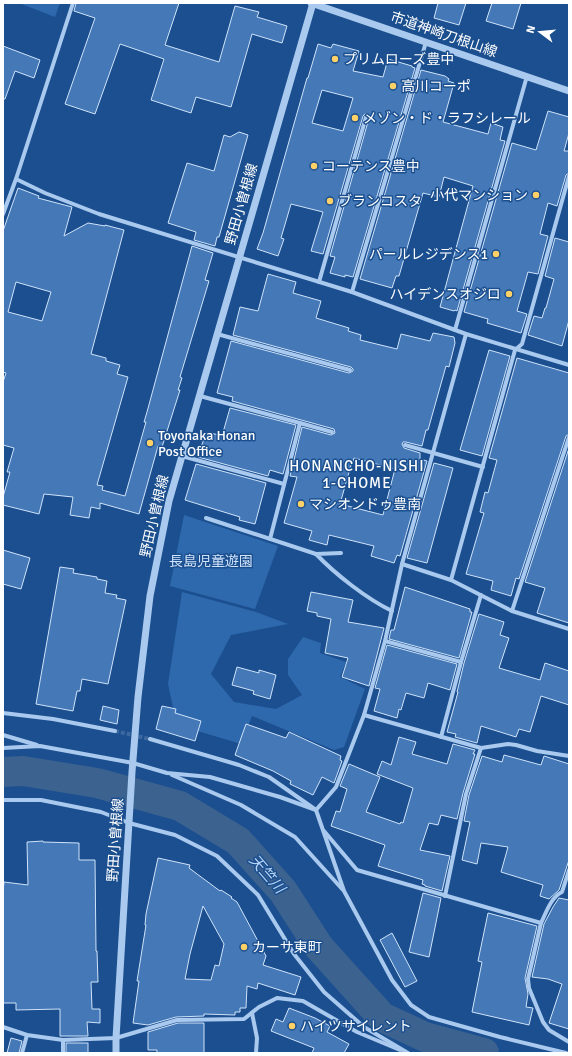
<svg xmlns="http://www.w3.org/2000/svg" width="572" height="1056" font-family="Signika,'Noto Sans JP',sans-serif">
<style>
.green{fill:#2e69ad}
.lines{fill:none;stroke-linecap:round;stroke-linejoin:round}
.river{stroke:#3c6290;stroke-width:30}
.building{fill:#4478b7;stroke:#cfe3fa;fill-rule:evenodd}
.minor-tunnel{stroke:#3d69a0;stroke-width:4;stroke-dasharray:4 2;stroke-linecap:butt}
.minor{stroke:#a9c9ee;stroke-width:4}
.tertiary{stroke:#a9c9ee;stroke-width:7}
.poi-dot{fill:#ffd166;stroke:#1b4f8f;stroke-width:1.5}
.labels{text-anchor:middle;stroke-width:3;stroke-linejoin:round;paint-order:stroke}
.street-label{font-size:14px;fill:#fff;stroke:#1b4f8f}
.poi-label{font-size:14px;fill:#fff;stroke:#1b4f8f;text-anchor:start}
.park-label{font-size:14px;fill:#cfe3fa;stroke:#1b4f8f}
.neighbourhood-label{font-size:15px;letter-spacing:1px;fill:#fff;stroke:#1b4f8f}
.water-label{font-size:15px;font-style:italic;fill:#b5d3f5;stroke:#1b4f8f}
</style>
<rect width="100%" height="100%" fill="#1b4f8f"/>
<g class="green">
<polygon points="19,3 60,3 55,17"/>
<polygon points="184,515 278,546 255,609 170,586"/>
<polygon points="182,592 256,612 288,624 231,635 211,674 234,702 276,709 302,695 288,675 288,659 303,637 321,643 320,653 346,662 340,677 365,689 344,747 334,750 252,716 241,744 191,729 176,721 168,684"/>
</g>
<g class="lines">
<polyline class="river" points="3,772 23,771 97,783 180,806 238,841 283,891 319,947 382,1017 425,1037 484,1053"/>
</g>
<g class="building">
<polygon points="76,3 179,3 165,45 219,62 235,6 259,12 257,17 287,26 282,43 252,34 231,107 196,97 191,113 151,100 164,59 120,44 95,114 65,104 95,18 74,11"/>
<polygon points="438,3 466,3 459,25 434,18"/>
<polygon points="492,3 521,3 513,29 486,21"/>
<path d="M 318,44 L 331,48 L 333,44 L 359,51 L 353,71 L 383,77 L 388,59 L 412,66 L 412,67 L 415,68 L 353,277 L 345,275 L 345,277 L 330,273 L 335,257 L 330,256 L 369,118 L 367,114 L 365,114 L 363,116 L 323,254 L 311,251 L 323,212 L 291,204 L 281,238 L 284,239 L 278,256 L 257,249 L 263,233 L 307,78 L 308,78 ZM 322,90 L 353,98 L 343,131 L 312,123 Z"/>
<polygon points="3,46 40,60 34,78 15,71 5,99 3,99"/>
<polygon points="421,70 445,76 449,79 448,81 454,83 443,122 488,134 491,123 503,127 500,140 505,141 457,311 455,310 454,311 440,307 473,186 444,177 439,197 423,193 399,276 396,276 392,288 360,279"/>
<polygon points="548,111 569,117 569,133 564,151 569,151 569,173 566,175 557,206 548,203 540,234 548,236 538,274 528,272 517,311 527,314 521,333 487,323 488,319 464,312 512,143 536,150"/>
<polygon points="239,132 248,135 219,237 217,237 215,246 194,240 196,232 168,223 187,163 214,171 224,135 230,137"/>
<path d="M 18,188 L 39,196 L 38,198 L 72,207 L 64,236 L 88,223 L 105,226 L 105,225 L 124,230 L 91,354 L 106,358 L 106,361 L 120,365 L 117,374 L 128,377 L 97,485 L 103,486 L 102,490 L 125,496 L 146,422 L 144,422 L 147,412 L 192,246 L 213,253 L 205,280 L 209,281 L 180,377 L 182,378 L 178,390 L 180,390 L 162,447 L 158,446 L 139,514 L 100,503 L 100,509 L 91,507 L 89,518 L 70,515 L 73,497 L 44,494 L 39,514 L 3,505 L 3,497 L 10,472 L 7,472 L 14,448 L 3,445 L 3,382 L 6,373 L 3,372 L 3,231 ZM 16,282 L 51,292 L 42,321 L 8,312 Z"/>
<polygon points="555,238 569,242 569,320 562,346 528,335 534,316 542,318 545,308 546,308 554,279 545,276"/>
<path d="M 268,274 L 296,282 L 293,293 L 321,301 L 316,318 L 349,328 L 348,331 L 361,335 L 360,340 L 397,349 L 401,334 L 430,341 L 433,333 L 454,337 L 455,343 L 449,367 L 446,366 L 428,430 L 426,430 L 422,446 L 406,442 L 403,442 L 402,444 L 404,448 L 420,453 L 420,459 L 427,461 L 400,556 L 397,555 L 394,563 L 371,556 L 374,546 L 329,535 L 327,545 L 309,540 L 312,531 L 284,523 L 297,477 L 290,476 L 302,427 L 331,435 L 335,433 L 334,429 L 232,401 L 233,397 L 217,393 L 231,341 L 349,373 L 353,371 L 353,369 L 351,367 L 233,335 L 240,307 L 258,311 ZM 354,458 L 395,469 L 383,515 L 340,504 L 351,465 L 352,465 Z"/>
<polygon points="489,350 510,356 482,456 460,450"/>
<polygon points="517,358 569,373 569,434 566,436 519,579 516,578 511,596 491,590 493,581 466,574 484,513 480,512 485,492 488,493 497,460 489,458"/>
<polygon points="230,408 296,425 283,474 270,470 268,476 198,457 205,435 210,436 211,433 222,436"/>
<polygon points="569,448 569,623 537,613 545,588 525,582"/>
<polygon points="434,463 453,468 427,563 407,558"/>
<polygon points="196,464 266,483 255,524 239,520 240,517 185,500"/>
<polygon points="3,550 30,558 21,589 3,584"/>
<polygon points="60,567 74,569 73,573 97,577 97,579 107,581 105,593 117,595 116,598 126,600 108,684 82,679 80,691 77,691 73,711 36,704"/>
<polygon points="405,587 470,609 470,612 472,612 459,658 389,639 391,630 394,630"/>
<polygon points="311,592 353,600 348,622 384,628 369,686 342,677 348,658 325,653 331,619 317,616 317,613 307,611"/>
<polygon points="479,614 504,622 500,635 509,638 499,668 540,680 545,663 569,671 569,705 541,696 530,732 519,729 516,737 481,726 477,743 455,737 456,734 447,732 458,692 457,692 464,663"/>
<polygon points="387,645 457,664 450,690 428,683 424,698 406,693 401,710 399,709 397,718 374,711 380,689 375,688"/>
<polygon points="237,667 259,673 259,670 276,675 270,699 253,694 254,691 232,685"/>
<polygon points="103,706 119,710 117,724 100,720"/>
<polygon points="162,706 176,709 175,713 201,721 195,741 156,729"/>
<polygon points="246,724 286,738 289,732 341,756 340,760 342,761 334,783 322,777 313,795 290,784 291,781 273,771 235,755"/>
<polygon points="399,737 416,742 412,754 447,764 453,744 475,750 473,754 475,754 463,793 457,819 441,815 438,825 429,823 420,850 450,856 442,891 425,886 425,885 422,884 423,880 378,866 385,845 331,826 336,811 340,812 347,789 340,786 349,764 380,777 366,812 400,824 401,822 403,823 413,788 377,774 382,761 391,765"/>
<polygon points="504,755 541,765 544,756 569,764 569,860 559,890 549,899 540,896 543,885 501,872 508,847 481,843 477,864 462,860 470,822 464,821 469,795 482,756 502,762"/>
<polygon points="43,841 43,842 79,843 79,860 95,860 96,951 97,951 98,982 91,982 92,1009 100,1009 100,1023 87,1022 88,1036 60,1036 60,1009 16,1010 16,1003 3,1003 3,892 4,882 28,885 27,842"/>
<path d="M 158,858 L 190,865 L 189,868 L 220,891 L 221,890 L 232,897 L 231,898 L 237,902 L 266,956 L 263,965 L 301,977 L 295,995 L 258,983 L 257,989 L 247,986 L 246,1008 L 240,1008 L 240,1012 L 235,1012 L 235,1015 L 204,1014 L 204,1016 L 176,1017 L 148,1025 L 133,1023 L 139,981 L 137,981 L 146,925 L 145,925 L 146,914 ZM 203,906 L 224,944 L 219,966 L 215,965 L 211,980 L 185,979 L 190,954 Z"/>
<polygon points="423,893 441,898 429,957 409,952"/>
<polygon points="559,898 569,900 569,1029 549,1023 562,984 548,979 532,977 544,924 553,907"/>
<polygon points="488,913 537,926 525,978 528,994 526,1007 533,1008 529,1025 472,1012 482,962 478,961"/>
<polygon points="392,933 417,981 405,987 380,940"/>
<polygon points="289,1008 315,1018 330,1026 327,1032 349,1044 344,1053 312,1053 314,1048 271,1031 276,1019 283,1022"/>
<polygon points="178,1023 204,1023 204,1053 157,1053 157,1050 148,1050 148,1032"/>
<polygon points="11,1038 22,1041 19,1053 7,1053"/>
<rect x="66" y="1043" width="22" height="10"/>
</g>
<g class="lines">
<polyline class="minor-tunnel" points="115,731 150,739"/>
<g class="minor">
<polyline points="16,179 45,193 99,214 352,292 466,334 569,365"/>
<polyline points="3,214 16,179 73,3"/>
<polyline points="319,282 366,117"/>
<polyline points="352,292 426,42"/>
<polyline points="455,330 527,76"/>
<polyline points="217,334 350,370"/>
<polyline points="200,396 300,423 270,539"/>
<polyline points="300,423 332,432"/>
<polyline points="405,445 483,467"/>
<polyline points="182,456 284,484"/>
<polyline points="206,518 316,554"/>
<path d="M 341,553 L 316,554 C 335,574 367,599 392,611"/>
<polyline points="402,564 451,580 512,611 569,629"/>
<polyline points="451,580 515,350 522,344 569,176"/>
<polyline points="512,611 569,437"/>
<polyline points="385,641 461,662"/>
<polyline points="3,713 53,719 115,731"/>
<polyline points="364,715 385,641 402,564 466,334"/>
<polyline points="3,735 37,745"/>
<polyline points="441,737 461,662 481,595"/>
<polyline points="150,739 239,765 269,777 316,810 336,787 364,715 481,748 508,744 516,745 537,751 569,756"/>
<polyline points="3,748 40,746 133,763 167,773 210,777 280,797 316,810 344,891 392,980 411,1005 429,1017 500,1037 566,1053"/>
<polyline points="172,775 241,805 295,837 343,890"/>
<polyline points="3,800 41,800 101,812 129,823 175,835 217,856 258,895 294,954 324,992 364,1027 408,1053"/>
<polyline points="324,831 357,870 541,923 528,979 529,988 543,1022 549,1030 569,1042"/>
<polyline points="445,896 466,794 481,748"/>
<path d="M 541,923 C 546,913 551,897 562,892 L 569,870"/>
<polyline points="252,1013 257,1038 256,1053"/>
<polyline points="3,1027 27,1035 63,1040 116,1038 177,1020 244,1019 259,1007 277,998 303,1001 357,1032 400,1050"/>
<polyline points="22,1053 27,1035"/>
<polyline points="63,1053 63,1040"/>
</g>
<g class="tertiary">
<polyline points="311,3 569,91"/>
<polyline points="116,1053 116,1038 132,772 138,697 150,596 169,501 313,3"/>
</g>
</g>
<g class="poi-dot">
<circle cx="335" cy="59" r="4"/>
<circle cx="393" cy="86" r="4"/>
<circle cx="355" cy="118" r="4"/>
<circle cx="314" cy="166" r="4"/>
<circle cx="536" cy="195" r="4"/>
<circle cx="330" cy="201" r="4"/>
<circle cx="496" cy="254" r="4"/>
<circle cx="509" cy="294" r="4"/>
<circle cx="150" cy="443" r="4"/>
<circle cx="301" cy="504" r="4"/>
<circle cx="244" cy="947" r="4"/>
<circle cx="292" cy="1026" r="4"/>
</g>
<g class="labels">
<g class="street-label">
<text transform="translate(444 34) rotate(19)" y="5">市道神崎刀根山線</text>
<text transform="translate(241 204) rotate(-74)" y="5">野田小曽根線</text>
<text transform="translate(154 516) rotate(-77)" y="5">野田小曽根線</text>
<text transform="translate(115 840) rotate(-86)" y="5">野田小曽根線</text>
</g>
<g class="poi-label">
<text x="343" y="64">プリムローズ豊中</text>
<text x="401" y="91">高川コーポ</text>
<text x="363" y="123">メゾン・ド・ラフシレール</text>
<text x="322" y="171">コーテンス豊中</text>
<text x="528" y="200" text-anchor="end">小代マンション</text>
<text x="338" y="206">ブランコスタ</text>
<text x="488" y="259" text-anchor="end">パールレジデンス1</text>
<text x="501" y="299" text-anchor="end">ハイデンスオジロ</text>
<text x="158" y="440">Toyonaka Honan<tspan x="158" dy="16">Post Office</tspan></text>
<text x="309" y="509">マシオンドゥ豊南</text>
<text x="252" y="952">カーサ東町</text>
<text x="300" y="1031">ハイツサイレント</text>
</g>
<g class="park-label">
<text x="211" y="566">長島児童遊園</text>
</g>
<g class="neighbourhood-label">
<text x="357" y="471">HONANCHO-NISHI<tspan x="357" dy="17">1-CHOME</tspan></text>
</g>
<g class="water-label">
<text transform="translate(267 874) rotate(49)" y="5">天竺川</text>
</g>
</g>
<rect width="572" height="1056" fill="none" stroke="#ffffff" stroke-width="8"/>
<g transform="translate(540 32) rotate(286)" stroke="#1b4f8f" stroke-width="3" paint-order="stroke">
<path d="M0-3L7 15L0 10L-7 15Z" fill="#ffffff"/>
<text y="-6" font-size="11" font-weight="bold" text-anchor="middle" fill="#ffffff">N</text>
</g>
</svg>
